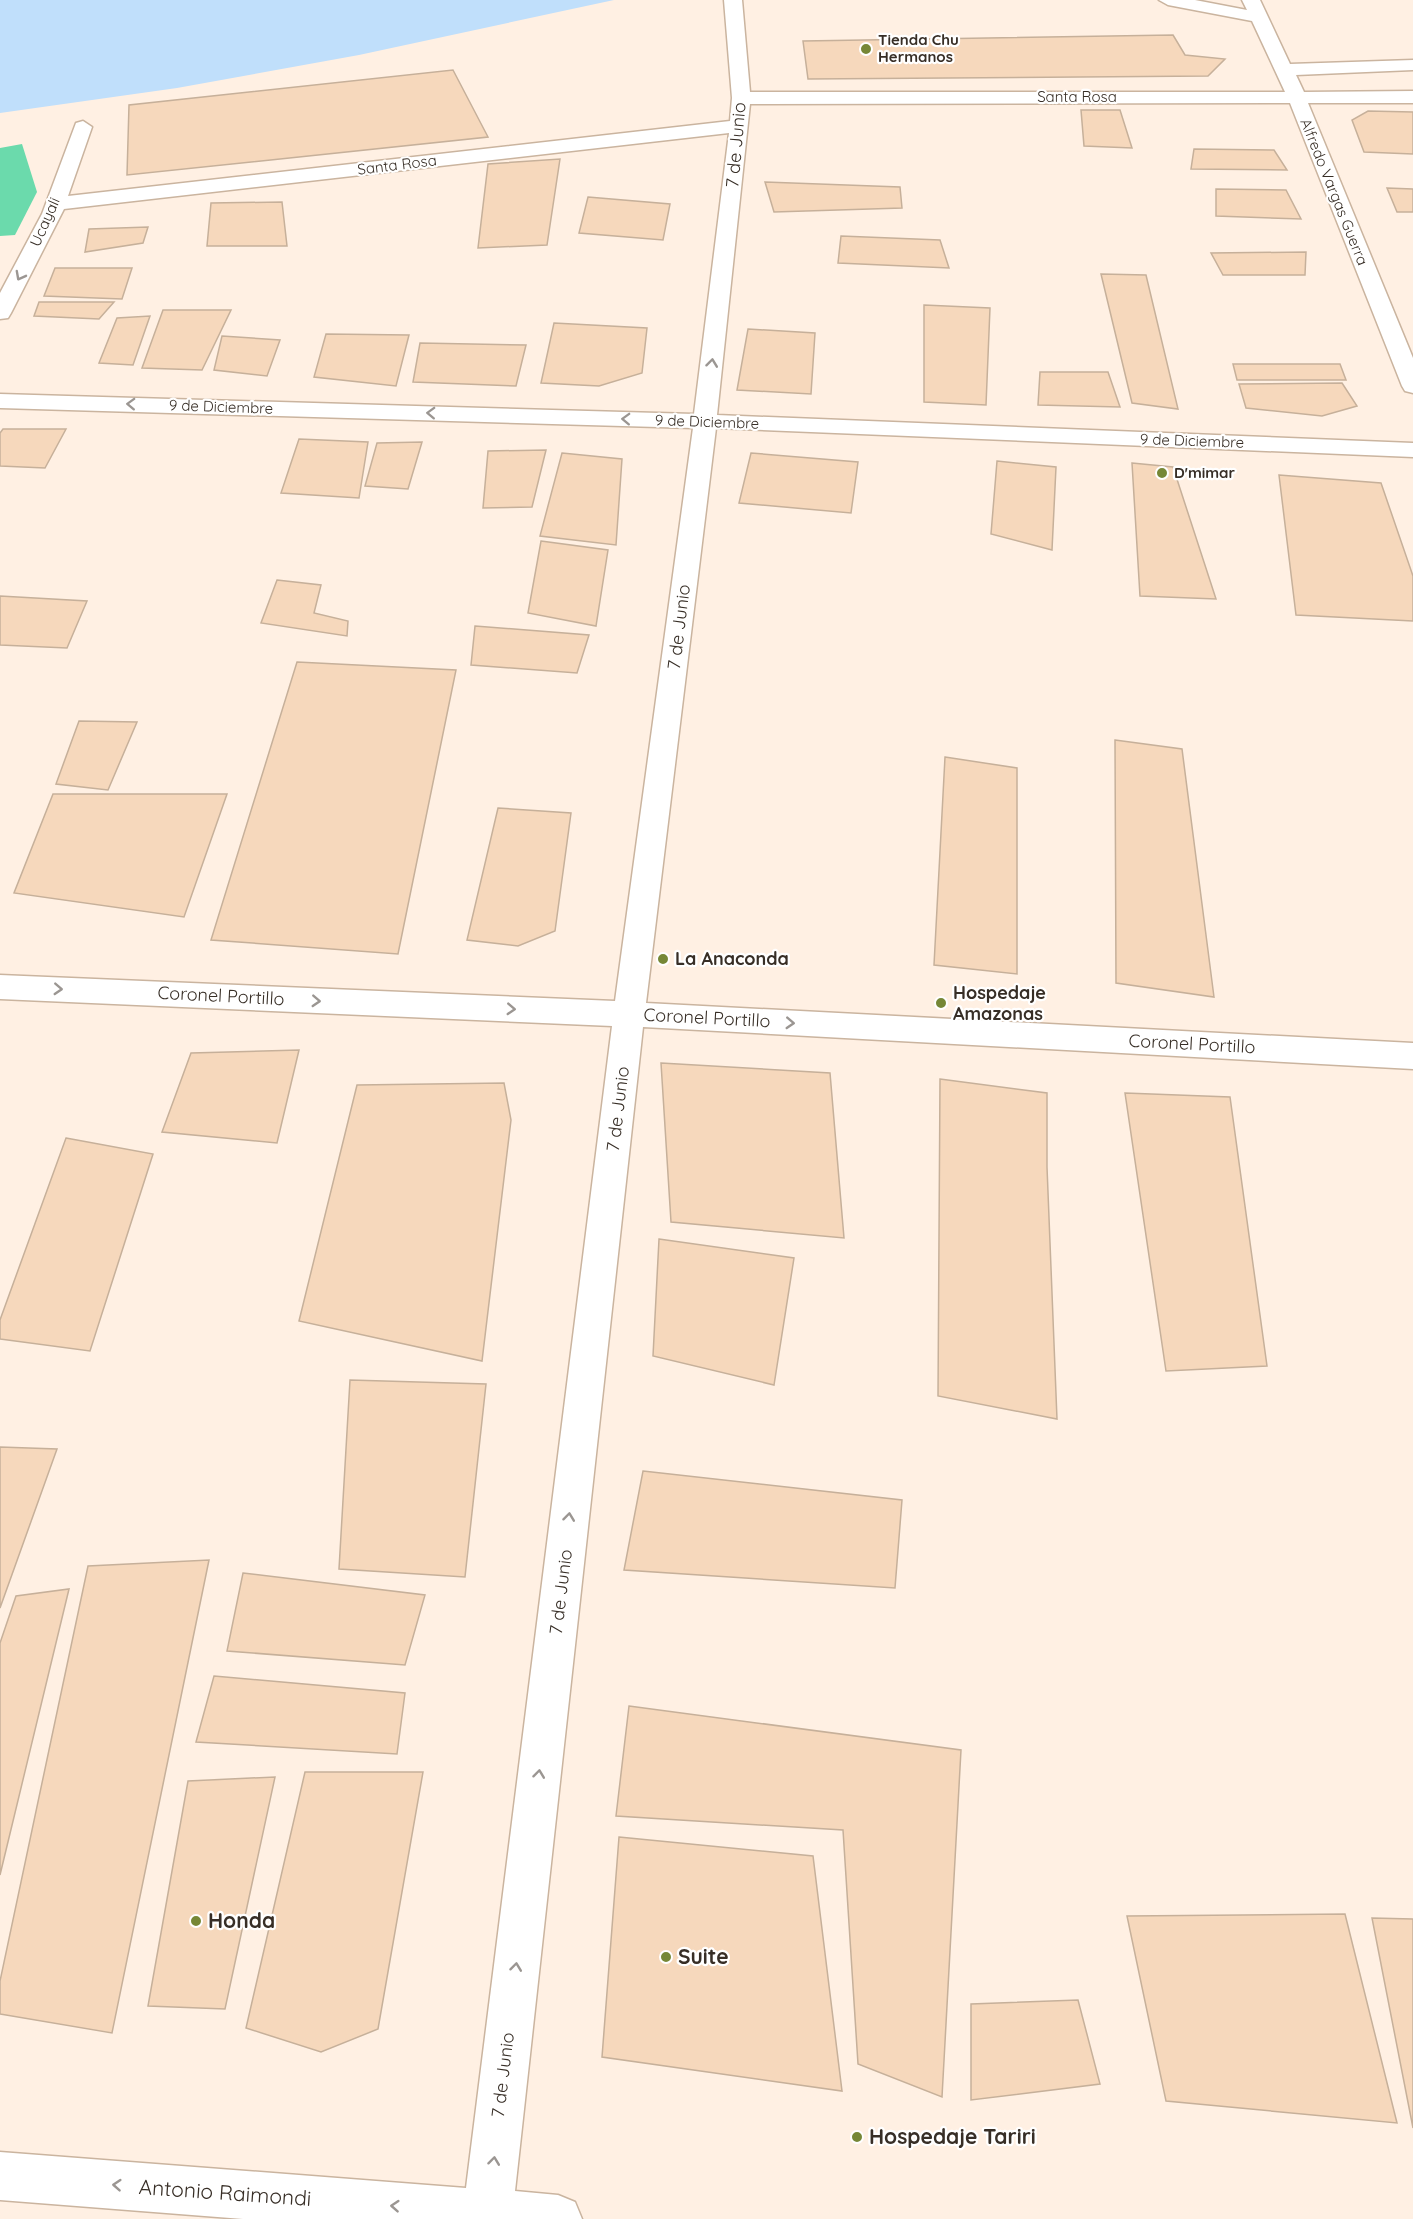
<svg xmlns="http://www.w3.org/2000/svg" width="1413" height="2219" font-family="Quicksand,sans-serif">
<style>
.green{fill:#6bdaac}
.water{fill:#c0dffb}
.building{fill:#f6d8bc;stroke:#c6b09a;stroke-width:1.5}
.lines{fill:none;stroke-linecap:round;stroke-linejoin:round}
.minor-casing{stroke:#cab49f;stroke-width:3}
.minor{fill:#fff;fill-rule:evenodd}
.oneway{stroke:#9b9692}
.poi-dot{fill:#768736;stroke:#fff;stroke-width:2}
.labels{text-anchor:middle;stroke-width:4.5;stroke-linejoin:round;paint-order:stroke}
.far-poi-label{font-size:15px;font-weight:bold;fill:#372e26;stroke:#fff;text-anchor:start}
.far-street-label{font-size:15px;fill:#372e26;stroke:#fff}
.street-label{font-size:18px;fill:#372e26;stroke:#fff}
.poi-label{font-size:18px;font-weight:bold;fill:#372e26;stroke:#fff;text-anchor:start}
.near-poi-label{font-size:21px;font-weight:bold;fill:#372e26;stroke:#fff;text-anchor:start}
.near-street-label{font-size:21px;fill:#372e26;stroke:#fff}
</style>
<rect width="100%" height="100%" fill="#fff0e3"/>
<polygon class="green" points="22,144 37,192 15,235 0,236 0,148"/>
<polygon class="water" points="0,0 614,0 359,55 177,88 0,113"/>
<g class="building">
<polygon points="1173,35 1185,55 1225,59 1208,76 808,79 803,41"/>
<polygon points="453,70 488,137 127,175 129,105"/>
<polygon points="1081,110 1120,110 1132,148 1084,146"/>
<polygon points="1368,111 1413,112 1413,154 1364,152 1352,120"/>
<polygon points="1194,149 1274,150 1287,170 1191,169"/>
<polygon points="560,159 547,245 478,248 488,164"/>
<polygon points="765,182 900,187 902,208 774,212"/>
<polygon points="1387,188 1413,189 1413,212 1397,212"/>
<polygon points="1216,189 1286,190 1301,219 1216,216"/>
<polygon points="588,197 670,204 663,240 579,233"/>
<polygon points="282,202 287,246 207,246 211,203"/>
<polygon points="148,227 143,243 85,252 89,229"/>
<polygon points="841,236 940,240 949,268 838,263"/>
<polygon points="1306,252 1305,275 1223,275 1211,253"/>
<polygon points="55,268 132,268 122,299 44,296"/>
<polygon points="1101,274 1146,275 1178,409 1132,403"/>
<polygon points="39,302 114,302 99,319 34,316"/>
<polygon points="924,305 990,308 986,405 924,402"/>
<polygon points="163,310 231,310 202,370 142,368"/>
<polygon points="150,316 133,365 99,363 117,318"/>
<polygon points="554,323 647,328 642,373 599,386 541,383"/>
<polygon points="748,329 815,333 811,394 737,390"/>
<polygon points="326,334 409,335 396,386 314,377"/>
<polygon points="222,336 280,340 267,376 214,370"/>
<polygon points="420,343 526,345 516,386 413,382"/>
<polygon points="1233,364 1340,364 1346,380 1237,380"/>
<polygon points="1040,372 1108,372 1120,407 1038,405"/>
<polygon points="1342,383 1357,406 1322,416 1246,408 1239,384"/>
<polygon points="3,429 66,429 45,468 0,466 0,433"/>
<polygon points="299,439 368,442 359,498 281,493"/>
<polygon points="422,442 408,489 365,486 377,443"/>
<polygon points="546,450 532,507 483,508 488,451"/>
<polygon points="562,453 622,459 616,545 540,536"/>
<polygon points="751,453 858,462 851,513 739,503"/>
<polygon points="997,461 1056,467 1052,550 991,534"/>
<polygon points="1132,463 1173,467 1216,599 1140,596"/>
<polygon points="1279,475 1381,483 1413,576 1413,621 1296,615"/>
<polygon points="541,541 608,550 596,626 528,613"/>
<polygon points="277,580 321,585 314,613 348,621 347,636 261,623"/>
<polygon points="0,596 87,601 67,648 0,645"/>
<polygon points="475,626 589,635 577,673 471,665"/>
<polygon points="297,662 456,670 398,954 211,940"/>
<polygon points="79,721 137,722 108,790 56,784"/>
<polygon points="1115,740 1182,749 1214,997 1116,983"/>
<polygon points="945,757 1017,768 1017,974 934,965"/>
<polygon points="53,794 227,794 184,917 14,893"/>
<polygon points="498,808 571,813 555,931 518,946 467,940"/>
<polygon points="299,1050 277,1143 162,1132 191,1053"/>
<polygon points="661,1063 830,1073 844,1238 671,1222"/>
<polygon points="940,1079 1047,1093 1047,1167 1057,1419 938,1396"/>
<polygon points="504,1083 511,1120 482,1361 299,1321 357,1085"/>
<polygon points="1125,1093 1230,1097 1267,1366 1166,1371"/>
<polygon points="66,1138 153,1154 90,1351 0,1339 0,1320"/>
<polygon points="659,1239 794,1258 774,1385 653,1356"/>
<polygon points="350,1380 486,1384 465,1577 339,1569"/>
<polygon points="0,1447 57,1449 0,1608"/>
<polygon points="643,1471 902,1500 895,1588 624,1570"/>
<polygon points="209,1560 112,2033 0,2014 0,1981 88,1566"/>
<polygon points="243,1573 425,1595 405,1665 227,1651"/>
<polygon points="69,1589 0,1875 0,1643 16,1596"/>
<polygon points="214,1676 405,1693 397,1754 196,1742"/>
<polygon points="629,1706 961,1750 942,2097 858,2064 843,1830 616,1816"/>
<polygon points="305,1772 423,1772 378,2029 321,2052 246,2028"/>
<polygon points="275,1777 225,2009 148,2006 188,1781"/>
<polygon points="619,1837 813,1856 842,2091 602,2057"/>
<polygon points="1345,1914 1397,2123 1166,2101 1127,1916"/>
<polygon points="1372,1918 1413,1919 1413,2128"/>
<polygon points="1078,2000 1100,2084 971,2100 971,2004"/>
</g>
<g class="lines">
<defs>
<polygon id="minor" points="724,0 742,0 750,92 1285,92 1252,21 1168,5 1159,0 1195,0 1247,10 1242,0 1260,0 1290,64 1413,60 1413,70 1296,75 1304,92 1413,91 1413,103 1308,103 1413,358 1413,393 1405,391 1402,386 1290,103 750,104 717,415 1413,443 1413,457 716,428 646,1003 1413,1043 1413,1069 643,1027 515,2191 558,2195 575,2202 582,2219 243,2219 0,2200 0,2152 466,2188 612,1026 0,999 0,975 615,1001 693,428 0,408 0,394 694,414 729,133 64,209 11,313 8,318 0,319 0,293 42,214 76,123 83,121 92,127 68,196 730,121 732,98"/>
</defs>
<use href="#minor" class="minor-casing"/>
<use href="#minor" class="minor"/>
</g>
<defs><path id="oneway-chevron" d="M-2-3.5L2.5 0L-2 3.5" fill="none" stroke-width="1.6" stroke-linecap="round" stroke-linejoin="round" transform="scale(1.5)"/></defs>
<g class="oneway">
<use href="#oneway-chevron" transform="translate(20 276) rotate(118)"/>
<use href="#oneway-chevron" transform="translate(712 363) rotate(-83)"/>
<use href="#oneway-chevron" transform="translate(131 404) rotate(-178)"/>
<use href="#oneway-chevron" transform="translate(431 413) rotate(-178)"/>
<use href="#oneway-chevron" transform="translate(626 419) rotate(-178)"/>
<use href="#oneway-chevron" transform="translate(58 989) rotate(3)"/>
<use href="#oneway-chevron" transform="translate(316 1001) rotate(3)"/>
<use href="#oneway-chevron" transform="translate(511 1009) rotate(3)"/>
<use href="#oneway-chevron" transform="translate(790 1023) rotate(3)"/>
<use href="#oneway-chevron" transform="translate(569 1517) rotate(-83)"/>
<use href="#oneway-chevron" transform="translate(539 1774) rotate(-83)"/>
<use href="#oneway-chevron" transform="translate(516 1967) rotate(-83)"/>
<use href="#oneway-chevron" transform="translate(494 2161) rotate(-83)"/>
<use href="#oneway-chevron" transform="translate(117 2185) rotate(-176)"/>
<use href="#oneway-chevron" transform="translate(395 2206) rotate(-176)"/>
</g>
<g class="poi-dot">
<circle cx="866" cy="49" r="6"/>
<circle cx="1162" cy="473" r="6"/>
<circle cx="663" cy="959" r="6"/>
<circle cx="941" cy="1003" r="6"/>
<circle cx="196" cy="1921" r="6"/>
<circle cx="666" cy="1957" r="6"/>
<circle cx="857" cy="2137" r="6"/>
</g>
<g class="labels">
<g class="far-poi-label">
<text x="878" y="45">Tienda Chu<tspan x="878" dy="17">Hermanos</tspan></text>
<text x="1174" y="478">D'mimar</text>
</g>
<g class="far-street-label">
<text x="1077" y="102">Santa Rosa</text>
<text transform="translate(397 165) rotate(-7)" y="5">Santa Rosa</text>
<text transform="translate(1334 192) rotate(68)" y="5">Alfredo Vargas Guerra</text>
<text transform="translate(45 222) rotate(-66)" y="5">Ucayali</text>
<text transform="translate(221 407) rotate(2)" y="5">9 de Diciembre</text>
<text transform="translate(707 422) rotate(2)" y="5">9 de Diciembre</text>
<text transform="translate(1192 441) rotate(2)" y="5">9 de Diciembre</text>
</g>
<g class="street-label">
<text transform="translate(736 145) rotate(-85)" y="6">7 de Junio</text>
<text transform="translate(679 627) rotate(-83)" y="6">7 de Junio</text>
<text transform="translate(221 996) rotate(3)" y="6">Coronel Portillo</text>
<text transform="translate(707 1018) rotate(3)" y="6">Coronel Portillo</text>
<text transform="translate(1192 1044) rotate(3)" y="6">Coronel Portillo</text>
<text transform="translate(618 1109) rotate(-83)" y="6">7 de Junio</text>
<text transform="translate(561 1592) rotate(-83)" y="6">7 de Junio</text>
<text transform="translate(503 2075) rotate(-83)" y="6">7 de Junio</text>
</g>
<g class="poi-label">
<text x="675" y="965">La Anaconda</text>
<text x="953" y="999">Hospedaje<tspan x="953" dy="21">Amazonas</tspan></text>
</g>
<g class="near-poi-label">
<text x="208" y="1928">Honda</text>
<text x="678" y="1964">Suite</text>
<text x="869" y="2144">Hospedaje Tariri</text>
</g>
<g class="near-street-label">
<text transform="translate(225 2193) rotate(4)" y="7">Antonio Raimondi</text>
</g>
</g>
</svg>
